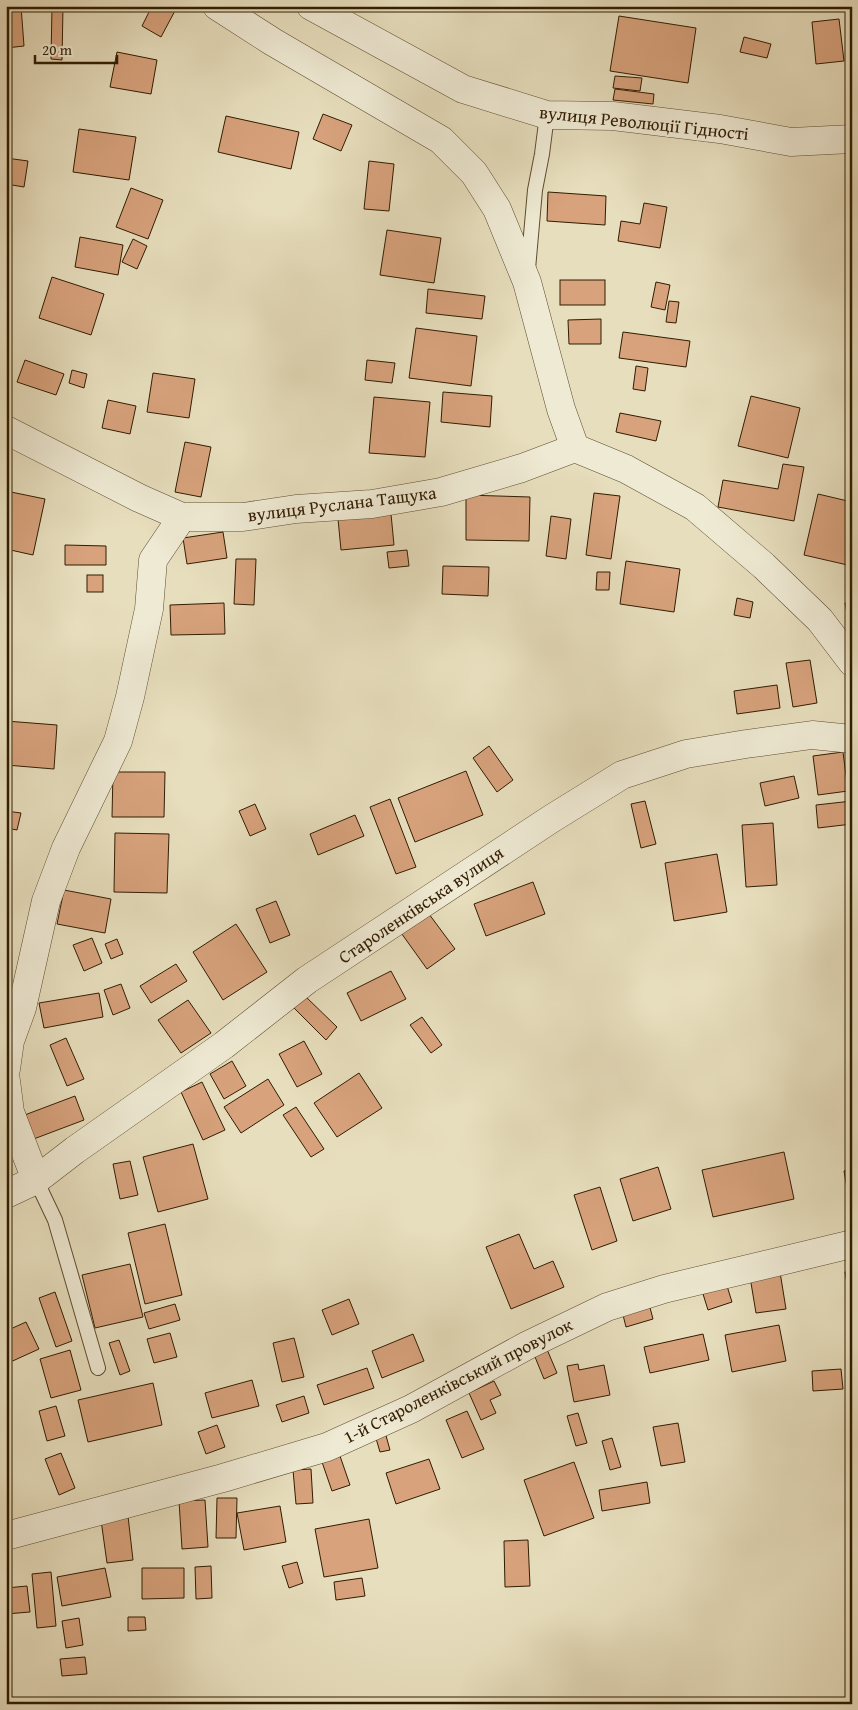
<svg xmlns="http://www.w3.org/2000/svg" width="858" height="1710" font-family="'Gentium Book Plus',serif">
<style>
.building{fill:#d7a27c;stroke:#311c01}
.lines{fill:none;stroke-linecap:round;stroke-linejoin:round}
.service-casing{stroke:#5e4c30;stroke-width:16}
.minor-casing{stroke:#5e4c30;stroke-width:29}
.service{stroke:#efead4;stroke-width:14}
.minor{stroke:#efead4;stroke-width:28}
.labels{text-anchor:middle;stroke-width:4.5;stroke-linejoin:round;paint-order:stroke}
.street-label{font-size:18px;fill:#311c01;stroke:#efead4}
</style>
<rect width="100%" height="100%" fill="#e7debd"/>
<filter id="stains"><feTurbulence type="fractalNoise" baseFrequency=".004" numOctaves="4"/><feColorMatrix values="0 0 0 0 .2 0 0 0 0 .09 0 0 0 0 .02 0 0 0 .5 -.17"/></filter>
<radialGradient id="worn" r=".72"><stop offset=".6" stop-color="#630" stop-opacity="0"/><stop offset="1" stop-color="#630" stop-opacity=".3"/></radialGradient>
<g class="building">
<polygon points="6,6 21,6 24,46 6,48"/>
<polygon points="52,6 63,6 62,60 51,59"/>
<polygon points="152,6 177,7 161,37 142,26"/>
<polygon points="619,16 696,28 688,83 610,71"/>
<polygon points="839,19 844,61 816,64 812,22"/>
<polygon points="744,37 771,44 767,58 740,52"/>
<polygon points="117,52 157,60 151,94 110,87"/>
<polygon points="615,76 642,78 640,91 613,88"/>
<polygon points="615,89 654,94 653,104 613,100"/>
<polygon points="323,114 352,125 341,151 313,139"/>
<polygon points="226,116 299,132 291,169 218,152"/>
<polygon points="79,129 136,137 129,180 73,172"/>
<polygon points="6,158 28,161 24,187 6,184"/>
<polygon points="369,161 394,164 389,211 364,209"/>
<polygon points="131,188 163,200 148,239 116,227"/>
<polygon points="548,192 606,196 605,225 547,221"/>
<polygon points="644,203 667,207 660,248 618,241 621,221 640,224"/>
<polygon points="387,230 441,238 434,283 380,275"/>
<polygon points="80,237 123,245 118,275 75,267"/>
<polygon points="133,239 147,246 137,269 122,262"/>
<polygon points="52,277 104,294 91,335 39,318"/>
<rect x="560" y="280" width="45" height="25"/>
<polygon points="656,282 670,285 665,310 651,307"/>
<polygon points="428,289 485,296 482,319 426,313"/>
<polygon points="669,301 679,302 676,323 666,322"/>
<polygon points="601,319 601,344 569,344 568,320"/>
<polygon points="416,328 477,336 471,386 409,378"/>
<polygon points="623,332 690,341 686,367 619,358"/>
<polygon points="25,360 64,374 56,395 17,382"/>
<polygon points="367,360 395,363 392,383 365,380"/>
<polygon points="636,366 648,368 645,391 633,389"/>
<polygon points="72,370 87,374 84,388 69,383"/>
<polygon points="153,373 195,379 189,418 147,412"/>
<polygon points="443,392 492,396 490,427 441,422"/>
<polygon points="751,396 800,408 788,458 738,446"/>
<polygon points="374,397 430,402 425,457 369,453"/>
<polygon points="108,400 136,406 130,434 102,428"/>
<polygon points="620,413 661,421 656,441 616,432"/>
<polygon points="185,442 211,447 201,497 175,492"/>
<polygon points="783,464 804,467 794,521 718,507 723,480 778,489"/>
<polygon points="6,491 45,499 33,555 6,549"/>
<polygon points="594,493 620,496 611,559 586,555"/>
<polygon points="818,494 852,502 852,566 804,555"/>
<polygon points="466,495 530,497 529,541 466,540"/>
<polygon points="391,514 394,545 341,550 338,519"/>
<polygon points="551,516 571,519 566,559 546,556"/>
<polygon points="223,532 227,558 187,564 183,538"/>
<polygon points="65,545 106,546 106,565 65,565"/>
<polygon points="407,550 409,566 389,568 387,552"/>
<polygon points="236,559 256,559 254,605 234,604"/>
<polygon points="626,561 680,569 674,612 620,604"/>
<polygon points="443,566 489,567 488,596 442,594"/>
<polygon points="597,572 610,572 609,590 596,590"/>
<rect x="87" y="575" width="16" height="17"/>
<polygon points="737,598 753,602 750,618 734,615"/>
<polygon points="852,602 852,636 851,636 845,603"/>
<polygon points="224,603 225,634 171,635 170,605"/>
<polygon points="810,660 817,703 793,707 786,663"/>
<polygon points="777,685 780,708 737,714 734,691"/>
<polygon points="6,721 57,725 54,769 6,765"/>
<polygon points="489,746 513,780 497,792 473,758"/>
<polygon points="843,752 848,791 818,795 813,756"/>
<polygon points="466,771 483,815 415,842 398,798"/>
<polygon points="113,772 165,772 164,817 112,817"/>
<polygon points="794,776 799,798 765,806 760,783"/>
<polygon points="390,799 416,867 396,874 370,807"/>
<polygon points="645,801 656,844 641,848 631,804"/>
<polygon points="852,801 852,824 818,828 816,805"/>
<polygon points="255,804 266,829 250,836 239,811"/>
<polygon points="6,811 21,813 17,830 6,828"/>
<polygon points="355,815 364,836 318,855 310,834"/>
<polygon points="773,823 777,885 746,887 742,825"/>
<polygon points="115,833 169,834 167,893 114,892"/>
<polygon points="717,854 727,912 674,921 665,863"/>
<polygon points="533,882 545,914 486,936 474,904"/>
<polygon points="64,890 111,899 105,933 57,924"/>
<polygon points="276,901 290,935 270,943 256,909"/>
<polygon points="426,910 455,949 427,969 399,930"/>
<polygon points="236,924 267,972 223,1000 193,952"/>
<polygon points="92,938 102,963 84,971 73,945"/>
<polygon points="117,939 123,954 111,959 105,944"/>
<polygon points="176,964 187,981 151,1003 140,986"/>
<polygon points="391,971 406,999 361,1021 347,993"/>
<polygon points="121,984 130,1008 113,1015 104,990"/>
<polygon points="99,993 103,1017 44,1028 39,1003"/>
<polygon points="305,996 337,1027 326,1040 294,1008"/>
<polygon points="188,1000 211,1033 181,1053 158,1020"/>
<polygon points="422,1017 442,1045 431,1053 410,1025"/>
<polygon points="66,1038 84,1079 67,1086 50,1045"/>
<polygon points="304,1041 322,1074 297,1087 279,1054"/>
<polygon points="232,1061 246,1086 224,1099 210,1074"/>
<polygon points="359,1073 382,1108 337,1137 314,1103"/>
<polygon points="268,1079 284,1105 241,1133 224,1107"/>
<polygon points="202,1082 225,1130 203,1140 181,1092"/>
<polygon points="75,1096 84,1120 31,1140 22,1116"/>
<polygon points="296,1107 324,1149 311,1157 283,1115"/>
<polygon points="193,1144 208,1199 158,1212 143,1157"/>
<polygon points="784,1152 794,1199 713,1217 702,1170"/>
<polygon points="130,1161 138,1195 120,1199 113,1164"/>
<polygon points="658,1167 671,1209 633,1221 620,1179"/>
<polygon points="852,1170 852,1205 850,1206 844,1171"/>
<polygon points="600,1187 617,1241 592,1250 574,1195"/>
<polygon points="165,1224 182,1295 145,1304 128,1233"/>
<polygon points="519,1234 534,1269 553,1261 564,1287 511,1309 486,1247"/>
<polygon points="130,1264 143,1317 95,1328 82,1275"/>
<polygon points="852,1271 852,1310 851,1310 845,1272"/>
<polygon points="780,1272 786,1309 756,1313 750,1277"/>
<polygon points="727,1286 732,1302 708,1310 703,1294"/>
<polygon points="55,1292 72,1341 56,1347 39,1298"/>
<polygon points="349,1299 359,1324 332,1335 322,1310"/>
<polygon points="648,1300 653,1319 626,1327 621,1307"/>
<polygon points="175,1304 180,1320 149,1329 144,1313"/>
<polygon points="26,1322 39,1349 6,1364 6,1331"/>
<polygon points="779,1325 786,1361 732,1372 725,1335"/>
<polygon points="170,1333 177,1357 154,1363 147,1339"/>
<polygon points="413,1334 424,1361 382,1378 372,1351"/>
<polygon points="703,1334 709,1360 650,1373 644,1347"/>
<polygon points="294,1338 304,1377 282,1382 273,1343"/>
<polygon points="119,1340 130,1371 120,1375 109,1343"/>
<polygon points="546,1347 557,1373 544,1379 533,1352"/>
<polygon points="70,1350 81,1390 51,1398 40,1359"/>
<polygon points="578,1364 579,1370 604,1365 610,1395 574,1402 567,1366"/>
<polygon points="367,1368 374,1388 324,1405 317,1385"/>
<polygon points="841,1369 843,1389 813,1391 812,1371"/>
<polygon points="252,1380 259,1406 212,1418 205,1393"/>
<polygon points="494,1381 501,1395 490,1400 496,1413 481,1420 469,1393"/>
<polygon points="153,1383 162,1425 88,1442 78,1400"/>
<polygon points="304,1396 309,1413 282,1422 276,1405"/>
<polygon points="56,1406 65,1436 47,1441 39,1411"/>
<polygon points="467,1411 484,1449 462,1458 446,1420"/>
<polygon points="578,1413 587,1443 576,1446 567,1416"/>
<polygon points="678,1423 685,1462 661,1466 653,1427"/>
<polygon points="217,1425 225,1447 206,1454 198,1432"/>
<polygon points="385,1432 390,1450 380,1452 375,1435"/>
<polygon points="612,1438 621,1467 610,1470 602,1441"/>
<polygon points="61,1453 75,1488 59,1495 45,1459"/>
<polygon points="340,1456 350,1485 332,1491 322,1462"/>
<polygon points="429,1459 440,1489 396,1504 386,1473"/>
<polygon points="574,1462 594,1518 544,1536 524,1480"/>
<polygon points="311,1469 313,1503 296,1504 293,1470"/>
<polygon points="647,1482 650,1503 602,1511 599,1490"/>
<polygon points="217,1498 237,1498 236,1538 216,1538"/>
<polygon points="205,1500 208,1547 182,1549 179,1501"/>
<polygon points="280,1506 286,1542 244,1550 237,1513"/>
<polygon points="128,1516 133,1560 107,1563 101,1520"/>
<polygon points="369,1519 378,1568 324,1577 315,1529"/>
<polygon points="528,1540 530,1586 505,1587 504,1541"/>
<polygon points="297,1562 303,1583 289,1588 282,1566"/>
<polygon points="211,1566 212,1598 196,1599 195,1567"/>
<polygon points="105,1568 111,1597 62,1606 57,1577"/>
<polygon points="142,1568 184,1568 184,1598 142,1599"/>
<polygon points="51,1572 56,1626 37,1628 32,1574"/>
<polygon points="362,1578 365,1596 336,1600 334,1582"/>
<polygon points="27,1586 30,1612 6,1614 6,1588"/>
<polygon points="128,1617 145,1617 146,1630 128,1631"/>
<polygon points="79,1618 83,1645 66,1648 62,1621"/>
<polygon points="85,1657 87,1674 62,1676 60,1659"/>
</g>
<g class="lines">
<defs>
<g id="service">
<polyline points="528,269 535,190 542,154 547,115"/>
<polyline points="36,1180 55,1220 98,1368"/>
</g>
<g id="minor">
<polyline points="217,6 273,42 441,140 474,173 497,209 527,282 561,409 575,448"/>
<polyline points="311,6 463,89 547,115 613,116 720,129 791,142 852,139"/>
<polyline points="6,430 139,498 182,517 243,517 296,509 372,504 441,492 522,468 575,448 626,469 695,507 764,566 820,620 852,662"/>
<polyline points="6,1069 10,1041 22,1008 46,901 66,848 118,741 130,697 149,609 153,560 182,517"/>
<polyline points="6,1081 10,1112 36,1180 6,1194"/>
<polyline points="36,1180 75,1150 224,1045 307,980 551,819 622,775 686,754 746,744 812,735 852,739"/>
<polyline points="6,1536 223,1478 327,1447 411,1409 528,1345 607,1307 664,1289 852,1244"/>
</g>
</defs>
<use href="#service" class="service-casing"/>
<use href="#minor" class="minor-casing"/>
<use href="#service" class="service"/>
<use href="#minor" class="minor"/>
</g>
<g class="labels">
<g class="street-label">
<text transform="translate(644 123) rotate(6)" y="6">вулиця Революції Гідності</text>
<text transform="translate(342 504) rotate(-7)" y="6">вулиця Руслана Тащука</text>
<text transform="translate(421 905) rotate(-34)" y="6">Староленківська вулиця</text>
<text transform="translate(458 1381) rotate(-27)" y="6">1-й Староленківський провулок</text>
</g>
</g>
<rect width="858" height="1710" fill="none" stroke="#e7debd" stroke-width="25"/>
<rect x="8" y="8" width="843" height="1695" fill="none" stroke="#311c01" stroke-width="2.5"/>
<rect x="12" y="12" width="833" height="1685" fill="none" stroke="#311c01"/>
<path d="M35 55v8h82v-8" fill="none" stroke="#311c01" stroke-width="2.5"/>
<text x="42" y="55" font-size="15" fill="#311c01" stroke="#efead4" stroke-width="4" paint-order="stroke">20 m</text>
<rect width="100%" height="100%" filter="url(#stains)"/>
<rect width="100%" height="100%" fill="url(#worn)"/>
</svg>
